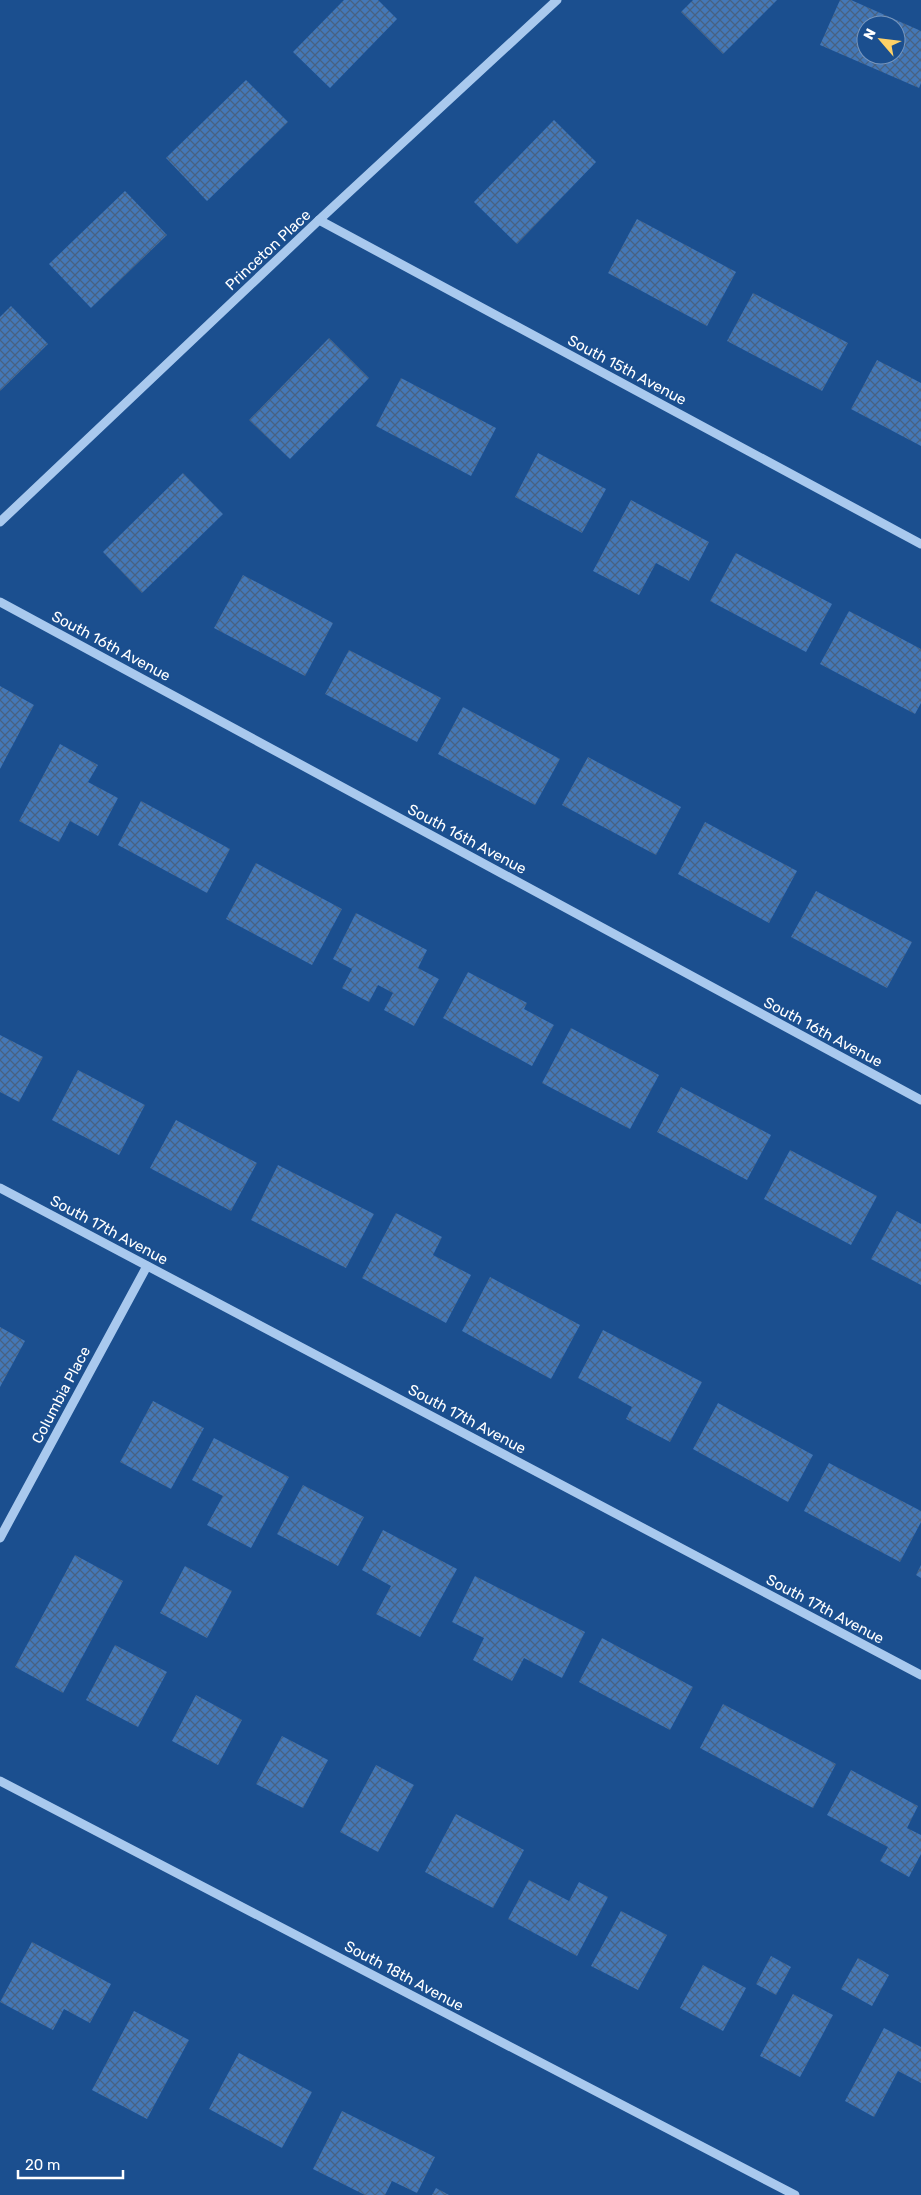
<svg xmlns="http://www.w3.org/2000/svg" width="921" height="2195" font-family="Rubik,sans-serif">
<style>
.building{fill:url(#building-cross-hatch);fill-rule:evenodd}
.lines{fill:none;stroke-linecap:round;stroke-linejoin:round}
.minor{stroke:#a9c9ee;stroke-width:9}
.labels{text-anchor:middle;stroke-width:4;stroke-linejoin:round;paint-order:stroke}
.street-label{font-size:15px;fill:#fff;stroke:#1b4f8f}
</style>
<defs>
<pattern id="building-cross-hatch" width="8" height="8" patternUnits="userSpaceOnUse" patternTransform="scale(1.25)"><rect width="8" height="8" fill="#4478b7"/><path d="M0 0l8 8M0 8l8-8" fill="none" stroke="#486282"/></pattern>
</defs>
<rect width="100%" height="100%" fill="#1b4f8f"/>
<g class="building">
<polygon points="344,0 378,0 397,19 330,88 293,52"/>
<polygon points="693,0 777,0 723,54 681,12"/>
<path d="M 840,0 L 851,0 L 921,31 L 921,83 L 919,88 L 820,45 ZM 866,25 L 896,25 L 896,55 L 866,55 Z"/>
<polygon points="246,80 288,122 207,201 166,158"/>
<polygon points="554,120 596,162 517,244 474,202"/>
<polygon points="125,191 167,235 91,308 49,264"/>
<polygon points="637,219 736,272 707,326 608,273"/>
<polygon points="753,293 848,343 822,391 727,341"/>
<polygon points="11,306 48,344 0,391 0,317"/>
<polygon points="329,338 369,378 290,459 249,420"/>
<polygon points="877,360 921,383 921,446 851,409"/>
<polygon points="401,378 496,428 471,476 376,426"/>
<polygon points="538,453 606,489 582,533 515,497"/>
<polygon points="183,473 223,514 142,593 103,552"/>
<polygon points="631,500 709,542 689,581 656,563 639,595 593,571"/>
<polygon points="736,553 832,604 806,652 710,601"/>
<polygon points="243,575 333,623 305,676 214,628"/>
<polygon points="849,611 921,649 921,703 915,714 820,664"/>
<polygon points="349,650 441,698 417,742 325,694"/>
<polygon points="0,686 34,705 0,769"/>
<polygon points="463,707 560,759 535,805 438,754"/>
<polygon points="60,744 98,765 88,782 118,798 98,836 70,821 59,842 19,821"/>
<polygon points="588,757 681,807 656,855 562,805"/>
<polygon points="141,801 230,849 207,893 118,845"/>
<polygon points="705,822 797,871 769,923 678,874"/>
<polygon points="256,863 342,909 312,965 226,919"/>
<polygon points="816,891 912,942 887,988 791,937"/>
<polygon points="356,913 427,950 418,968 439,979 414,1026 384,1010 393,993 378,985 369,1002 342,988 352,969 333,959"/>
<polygon points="468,972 527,1003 524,1009 554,1025 532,1066 443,1018"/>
<polygon points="571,1028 659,1075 630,1129 542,1083"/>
<polygon points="0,1035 43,1057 19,1102 0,1092"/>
<polygon points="78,1070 145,1105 119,1155 52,1120"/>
<polygon points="681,1087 771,1135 747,1180 657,1132"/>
<polygon points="176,1120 257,1163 231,1211 150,1168"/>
<polygon points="790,1150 877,1196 851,1245 764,1199"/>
<polygon points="278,1165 374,1214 346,1268 251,1220"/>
<polygon points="897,1211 921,1224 921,1285 871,1259"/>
<polygon points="396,1213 442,1237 433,1255 471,1275 446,1323 362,1278"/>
<polygon points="490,1277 580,1325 551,1379 462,1331"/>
<polygon points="0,1327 25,1341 0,1387"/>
<polygon points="603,1330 702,1382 670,1442 626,1419 632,1407 578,1378"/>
<polygon points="153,1401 204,1428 171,1489 120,1462"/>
<polygon points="718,1403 813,1455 788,1502 693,1449"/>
<polygon points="214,1438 289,1477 251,1548 207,1525 223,1496 192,1480"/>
<polygon points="829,1463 921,1511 921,1522 900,1562 804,1511"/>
<polygon points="303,1485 364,1517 338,1566 277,1534"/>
<polygon points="383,1530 457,1569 420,1637 376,1614 391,1586 362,1570"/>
<polygon points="75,1555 123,1581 63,1693 15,1667"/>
<polygon points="921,1565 921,1578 916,1575"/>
<polygon points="185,1566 232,1591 207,1638 160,1613"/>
<polygon points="475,1576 585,1632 562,1678 524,1658 512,1681 473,1660 484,1638 452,1622"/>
<polygon points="602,1638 693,1687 670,1730 579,1682"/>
<polygon points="115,1645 167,1672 138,1727 86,1700"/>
<polygon points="196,1695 242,1720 218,1765 172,1741"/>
<polygon points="723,1704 836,1764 813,1808 700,1748"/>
<polygon points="282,1736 328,1760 303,1808 256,1784"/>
<polygon points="376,1765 414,1785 378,1852 340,1832"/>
<polygon points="851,1770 918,1806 907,1828 921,1835 921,1854 909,1877 880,1861 888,1847 827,1815"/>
<polygon points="456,1814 524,1850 493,1908 425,1872"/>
<polygon points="529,1880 569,1901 579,1882 608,1897 577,1956 508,1919"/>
<polygon points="621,1911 667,1935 638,1990 591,1966"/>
<polygon points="32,1942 111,1984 90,2023 64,2009 53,2030 0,2002"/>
<polygon points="771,1956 791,1967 776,1995 756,1984"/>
<polygon points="858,1958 889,1975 872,2006 841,1989"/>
<polygon points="703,1965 746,1988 723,2031 680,2008"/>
<polygon points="793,1994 833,2015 800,2077 760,2056"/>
<polygon points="134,2011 189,2040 147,2119 92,2090"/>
<polygon points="884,2028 921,2047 921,2083 898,2071 874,2117 845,2101"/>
<polygon points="239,2053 312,2092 282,2148 209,2109"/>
<polygon points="342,2111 435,2157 417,2193 392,2181 385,2195 365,2195 313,2169"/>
<polygon points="436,2188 449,2195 432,2195"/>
</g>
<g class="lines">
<g class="minor">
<polyline points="319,220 921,544"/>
<polyline points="0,522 319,220 557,0"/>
<polyline points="0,602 921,1100"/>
<polyline points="0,1188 921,1675"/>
<polyline points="0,1538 147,1266"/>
<polyline points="0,1781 795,2195"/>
</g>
</g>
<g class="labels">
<g class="street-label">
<text transform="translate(268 250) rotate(-43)" y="5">Princeton Place</text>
<text transform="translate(627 370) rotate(28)" y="5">South 15th Avenue</text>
<text transform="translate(111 646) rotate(28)" y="5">South 16th Avenue</text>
<text transform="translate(467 839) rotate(28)" y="5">South 16th Avenue</text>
<text transform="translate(823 1032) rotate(28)" y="5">South 16th Avenue</text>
<text transform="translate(109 1230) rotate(28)" y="5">South 17th Avenue</text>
<text transform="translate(61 1395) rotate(-62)" y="5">Columbia Place</text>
<text transform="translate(467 1419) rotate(28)" y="5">South 17th Avenue</text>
<text transform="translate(825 1609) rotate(28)" y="5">South 17th Avenue</text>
<text transform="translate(404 1976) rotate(28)" y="5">South 18th Avenue</text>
</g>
</g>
<g transform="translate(881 40) rotate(298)"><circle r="24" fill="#1b4f8f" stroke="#7695bc"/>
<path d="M0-4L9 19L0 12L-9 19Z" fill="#ffd166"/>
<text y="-8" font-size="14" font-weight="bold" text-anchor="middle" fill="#ffffff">N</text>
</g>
<path d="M18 2170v8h105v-8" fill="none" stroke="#ffffff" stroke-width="2.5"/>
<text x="25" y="2170" font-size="15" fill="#ffffff" stroke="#1b4f8f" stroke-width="4" paint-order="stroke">20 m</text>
</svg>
